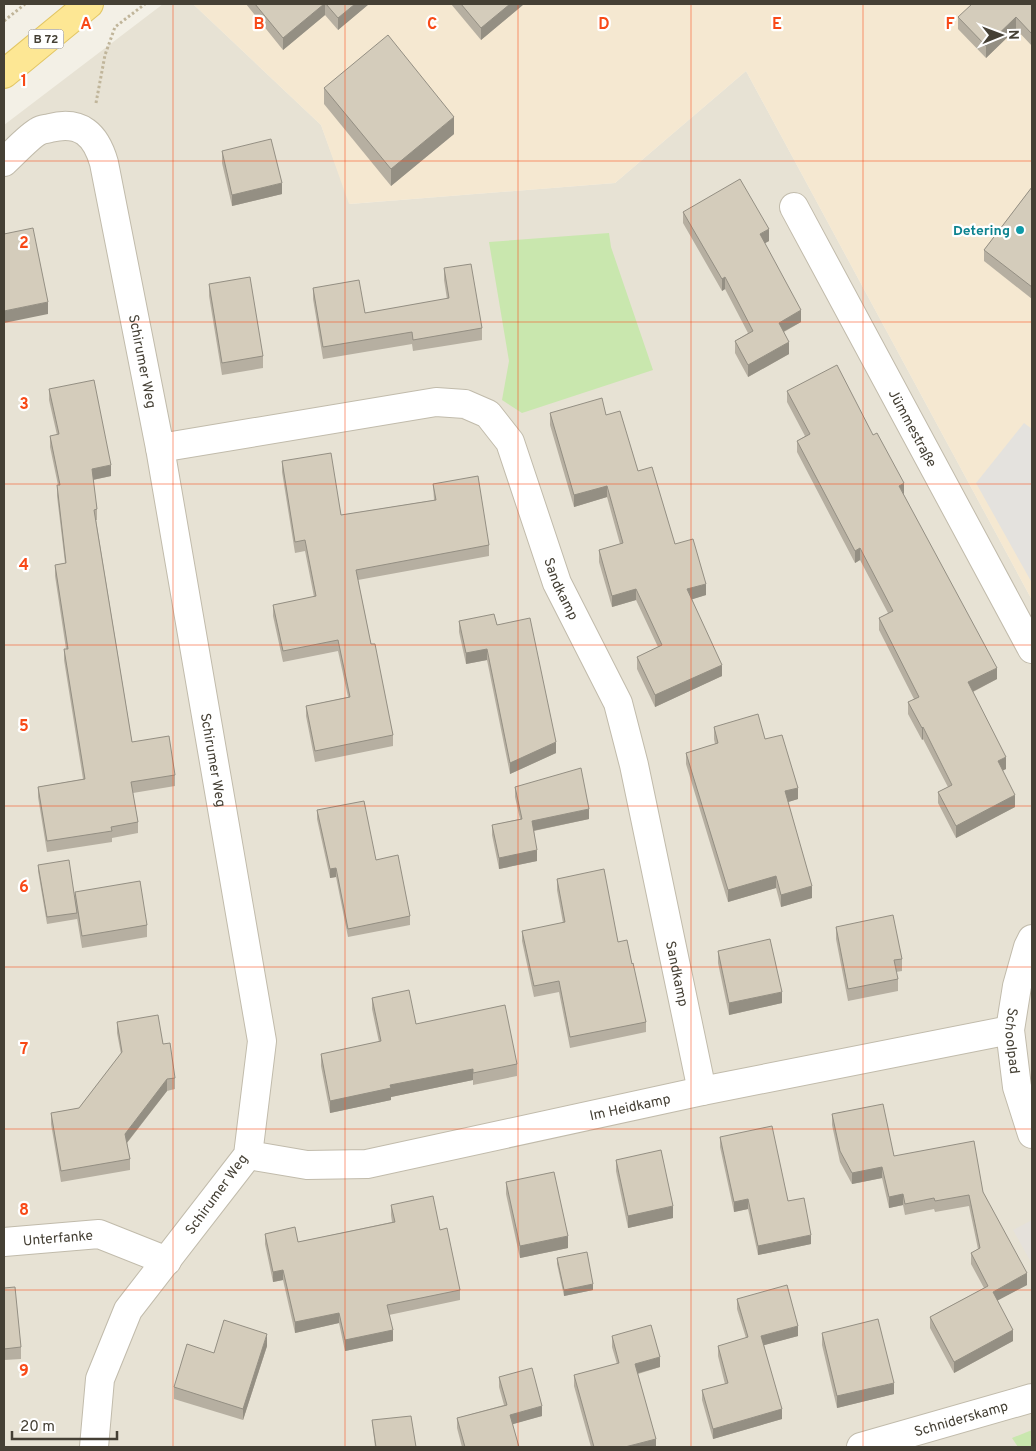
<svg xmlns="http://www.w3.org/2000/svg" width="1036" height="1451" font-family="Overpass,sans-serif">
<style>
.residential{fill:#e7e2d4}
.commercial{fill:#f5e8d1}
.industrial{fill:#e5e1db}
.green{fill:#c9e7ae}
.parking{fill:#e4e2de}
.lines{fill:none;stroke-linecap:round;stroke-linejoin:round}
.minor-casing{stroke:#c1bbab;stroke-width:30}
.major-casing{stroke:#e2c664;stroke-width:30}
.path{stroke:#c0b59a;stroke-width:3;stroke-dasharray:2.5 2.5;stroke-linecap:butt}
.minor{stroke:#fff;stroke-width:28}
.major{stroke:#fde794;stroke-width:28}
.wall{fill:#b6afa1}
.shaded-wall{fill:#948f83}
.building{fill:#d4ccbb;stroke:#948f83}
.grid{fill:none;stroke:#f84917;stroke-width:1;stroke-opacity:0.55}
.culture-dot{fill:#0f9aa8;stroke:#fff;stroke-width:2}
.labels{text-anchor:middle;stroke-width:4.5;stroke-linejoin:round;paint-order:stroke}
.shield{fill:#fff;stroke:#7d7972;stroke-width:1}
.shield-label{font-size:12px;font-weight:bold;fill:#454035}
.culture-label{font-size:14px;font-weight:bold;fill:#0d838f;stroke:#fff;text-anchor:end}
.street-label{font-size:14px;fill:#454035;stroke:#fff}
.grid-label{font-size:16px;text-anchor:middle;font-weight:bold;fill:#f84917;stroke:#fff;stroke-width:4.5;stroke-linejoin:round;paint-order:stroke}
</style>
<rect width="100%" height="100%" fill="#f3f0e6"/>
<polygon class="residential" points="163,4 193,4 321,125 350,204 615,183 746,71 1032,600 1032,1447 4,1447 4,125"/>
<polygon class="commercial" points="193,4 1032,4 1032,600 746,71 615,183 349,204 321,125"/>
<polygon class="industrial" points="1032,1220 1032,1261 1031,1262 1013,1230"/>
<g class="green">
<polygon points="609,233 611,247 653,370 522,413 502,400 509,361 489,242"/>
<polygon points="1032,1430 1032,1447 1018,1447 1012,1438"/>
</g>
<polygon class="parking" points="1024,423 1032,429 1032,583 976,483"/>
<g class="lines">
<defs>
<g id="minor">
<path id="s1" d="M 4,162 C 13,154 29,136 39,131 C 42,129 47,129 50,128 C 81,120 96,135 104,163 L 160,448 L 262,1041 L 248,1155 L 128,1310 L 100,1379 L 94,1447"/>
<path id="s2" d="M 794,207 L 1032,649"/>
<path id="s3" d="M 160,448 L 436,402 L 465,404 L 488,414 L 510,442 L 557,583 L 618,703 L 634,765 L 702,1091"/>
<path id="s4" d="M 1032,939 L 1028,947 L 1017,986 L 1010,1030 L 1017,1087 L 1032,1134"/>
<path id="s5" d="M 248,1155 L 307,1165 L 367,1164 L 702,1091 L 1010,1030"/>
<path id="s6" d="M 4,1242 L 99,1234 L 167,1261"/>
<path id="s7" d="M 861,1447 L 1032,1398"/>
</g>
<polyline id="major" points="4,74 89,4"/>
</defs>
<use href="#minor" class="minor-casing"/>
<use href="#major" class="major-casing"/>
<g class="path">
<polyline points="4,21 25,4"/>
<polyline points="96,103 105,55 115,27 145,4"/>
</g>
<use href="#minor" class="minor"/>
<use href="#major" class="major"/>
</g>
<g class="wall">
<polygon points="246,4 369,4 338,30 325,15 283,50"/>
<polygon points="451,4 524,4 481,40"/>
<polygon points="1032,4 1032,46 1016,29 986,58 958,29 958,17"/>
<polygon points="324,88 454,134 391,186 324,104"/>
<polygon points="222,151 282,194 232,206 222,163"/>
<polygon points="1032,187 1032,299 984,261 984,250"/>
<polygon points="683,212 769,241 764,243 801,322 784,332 789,354 748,377 735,353 735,341 748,333 725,289 722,291 683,223"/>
<polygon points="444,268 482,328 482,340 413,351 412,344 323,359 313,299 313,288 365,313 447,299 444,280"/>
<polygon points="209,284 263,356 263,368 222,375 209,296"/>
<polygon points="49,389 111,476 93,480 97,509 97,520 96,520 132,742 175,775 175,786 133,793 138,822 138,833 112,838 112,842 47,852 38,797 38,787 83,779 64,660 64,649 66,649 55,576 55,565 65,563 57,496 57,485 58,485 50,447 50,436 57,435 49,400"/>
<polygon points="787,391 904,495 997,679 973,692 1006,769 1002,770 1015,807 956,838 938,803 938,792 948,787 923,739 922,740 908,714 908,702 914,699 879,630 879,618 888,613 860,560 855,563 797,452 797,441 805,436 787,402"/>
<polygon points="550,413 606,415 638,471 675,544 706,595 692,599 722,676 655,707 637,669 637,657 658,647 636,600 612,607 599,562 599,550 620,544 607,497 574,507 550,425"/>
<polygon points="282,461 341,515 434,500 433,484 489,545 489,556 358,580 371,644 393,735 393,746 315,762 306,716 306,706 348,697 338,651 283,662 273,616 273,605 314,597 305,551 295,553 282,472"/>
<polygon points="459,621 497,625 556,753 510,774 487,660 466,664 459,632"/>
<polygon points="714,727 765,739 798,799 788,802 812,898 781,907 776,888 728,902 686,764 686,753 715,744 714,739"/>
<polygon points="515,787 589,819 534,831 537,861 499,869 492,835 492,825 520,819 515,797"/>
<polygon points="317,810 376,860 410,916 410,925 348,937 336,877 330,878 317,819"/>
<polygon points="38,865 75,899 75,892 147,925 147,937 82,948 77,918 77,919 47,924 38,871"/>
<polygon points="557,879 618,942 646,1022 646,1032 570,1048 559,992 534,997 522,941 522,931 563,923 557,890"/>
<polygon points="836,927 902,959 902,971 896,972 898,979 898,991 848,1001 836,939"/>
<polygon points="718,951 782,1003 729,1015 718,963"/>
<polygon points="372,998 416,1024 517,1064 517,1076 473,1085 473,1080 391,1097 391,1100 330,1113 321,1066 321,1054 379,1042 372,1009"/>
<polygon points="117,1022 163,1044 175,1078 175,1089 167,1091 127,1143 130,1159 130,1170 61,1182 51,1124 51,1113 79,1108 121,1054 117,1033"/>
<polygon points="832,1114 894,1156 983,1192 1027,1285 997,1300 1013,1341 954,1373 930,1328 930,1317 984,1288 971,1264 971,1253 978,1249 969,1206 935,1212 934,1209 905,1215 903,1205 889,1208 882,1178 852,1184 840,1162 832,1125"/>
<polygon points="720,1137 788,1201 811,1244 758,1255 748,1209 734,1212 720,1147"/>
<polygon points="616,1160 673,1218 628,1228 616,1171"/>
<polygon points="506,1182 568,1248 520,1258 506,1194"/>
<polygon points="391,1205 440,1230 460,1290 460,1300 389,1315 393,1341 345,1351 339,1323 295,1333 283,1280 273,1282 265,1244 265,1234 298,1242 392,1222 391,1215"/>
<polygon points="557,1258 593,1290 564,1296 557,1264"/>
<polygon points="4,1288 21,1347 21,1359 4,1360"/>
<polygon points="737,1299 798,1336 764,1345 782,1419 713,1439 702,1400 702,1390 725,1384 718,1356 718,1346 746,1338 737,1309"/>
<polygon points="822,1333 894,1394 837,1408 822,1345"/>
<polygon points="612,1336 660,1367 638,1374 656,1447 591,1447 574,1386 574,1375 617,1364 612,1347"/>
<polygon points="267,1346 243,1420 174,1399 174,1387 214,1353"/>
<polygon points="499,1377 542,1416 512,1424 519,1447 462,1447 457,1428 457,1418 504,1405 499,1387"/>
<polygon points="372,1420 416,1447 375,1447"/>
</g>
<g class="shaded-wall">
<polygon points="324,4 325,4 325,15 283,50 283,38"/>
<polygon points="355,4 369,4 338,30 338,18"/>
<polygon points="510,4 524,4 481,40 481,28"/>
<polygon points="1016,17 1016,29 986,58 986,46"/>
<polygon points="454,117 454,134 391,186 391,169"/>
<polygon points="282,183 282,194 232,206 232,195"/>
<polygon points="769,229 769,241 760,246 760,234"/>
<polygon points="725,277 725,289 722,291 722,279"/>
<polygon points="48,302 48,314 4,323 4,311"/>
<polygon points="801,310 801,322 779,334 779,323"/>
<polygon points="789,342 789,354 748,377 748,365"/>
<polygon points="111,465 111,476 92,480 92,469"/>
<polygon points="904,483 904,495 899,486"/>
<polygon points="607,486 607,497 574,507 574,495"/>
<polygon points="860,548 860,560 855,563 855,551"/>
<polygon points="706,584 706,595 687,601 687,589"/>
<polygon points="636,589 636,600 612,607 612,596"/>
<polygon points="487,649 487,660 466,664 466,653"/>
<polygon points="722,665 722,676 655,707 655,695"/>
<polygon points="997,668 997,679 968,694 968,682"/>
<polygon points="923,727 923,739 922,740 922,728"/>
<polygon points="556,742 556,753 510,774 510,763"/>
<polygon points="1006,757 1006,769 998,773 998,761"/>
<polygon points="798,788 798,799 785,803 785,791"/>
<polygon points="1015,795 1015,807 956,838 956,826"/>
<polygon points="589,809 589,819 532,831 532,821"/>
<polygon points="537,850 537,861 499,869 499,858"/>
<polygon points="336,868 336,877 330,878 330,869"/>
<polygon points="776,876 776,888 728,902 728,890"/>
<polygon points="812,886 812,898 781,907 781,895"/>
<polygon points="782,992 782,1003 729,1015 729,1003"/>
<polygon points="473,1069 473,1080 391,1097 391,1100 330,1113 330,1101 390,1085"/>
<polygon points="167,1079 167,1091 125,1145 125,1134"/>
<polygon points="882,1167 882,1178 852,1184 852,1173"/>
<polygon points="903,1194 903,1205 889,1208 889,1197"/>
<polygon points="748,1199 748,1209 734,1212 734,1202"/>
<polygon points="673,1206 673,1218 628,1228 628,1216"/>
<polygon points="811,1235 811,1244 758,1255 758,1246"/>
<polygon points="568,1236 568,1248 520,1258 520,1246"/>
<polygon points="283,1270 283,1280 273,1282 273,1272"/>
<polygon points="1027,1273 1027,1285 993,1303 993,1292"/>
<polygon points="593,1284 593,1290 564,1296 564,1290"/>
<polygon points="339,1313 339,1323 295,1333 295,1322"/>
<polygon points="798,1326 798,1336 761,1346 761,1336"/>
<polygon points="393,1330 393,1341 345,1351 345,1340"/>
<polygon points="1013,1330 1013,1341 954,1373 954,1362"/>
<polygon points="267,1334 267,1346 243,1420 243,1409"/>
<polygon points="660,1357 660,1367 635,1374 635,1364"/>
<polygon points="894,1383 894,1394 837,1408 837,1396"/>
<polygon points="542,1406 542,1416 510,1425 510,1415"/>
<polygon points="782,1409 782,1419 713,1439 713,1429"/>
<polygon points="656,1439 656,1447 625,1447"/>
</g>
<g class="building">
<polygon points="255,4 324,4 283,38"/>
<polygon points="326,4 355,4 338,18"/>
<polygon points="461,4 510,4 481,28"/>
<polygon points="972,4 1032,4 1032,34 1016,17 986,46 958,17"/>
<polygon points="388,35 454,117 391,169 324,88"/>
<polygon points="271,139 282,183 232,195 222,151"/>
<polygon points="740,179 769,229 760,234 801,310 779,323 789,342 748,365 735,341 753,331 725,277 722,279 683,212"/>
<polygon points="1032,187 1032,287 984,250"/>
<polygon points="33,228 48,302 4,311 4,234"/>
<polygon points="471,264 482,328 413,340 412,332 323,347 313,288 359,280 365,313 449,298 444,268"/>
<polygon points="250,277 263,356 222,363 209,284"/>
<polygon points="837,365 873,435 877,433 904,483 899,486 997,668 968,682 1006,757 998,761 1015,795 956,826 938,792 952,785 923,727 922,728 908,702 919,697 879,618 893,611 860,548 855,551 797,441 810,434 787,391"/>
<polygon points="94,380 111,465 92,469 97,509 94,510 132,742 169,736 175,775 131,782 138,822 111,827 112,831 47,841 38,787 85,779 64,649 68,649 55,565 66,563 57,485 60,485 50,436 59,434 49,389"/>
<polygon points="602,398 606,415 620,411 638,471 652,467 675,544 693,539 706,584 687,589 722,665 655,695 637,657 662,645 636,589 612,596 599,550 623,543 607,486 574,495 550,413"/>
<polygon points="331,453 341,515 436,500 433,484 478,476 489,545 356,570 371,644 375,644 393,735 315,751 306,706 350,697 338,640 283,651 273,605 316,596 305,540 295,542 282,461"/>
<polygon points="494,614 497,625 530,618 556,742 510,763 487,649 466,653 459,621"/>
<polygon points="758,714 765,739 782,735 798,788 785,791 812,886 781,895 776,876 728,890 686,753 718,743 714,727"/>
<polygon points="581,768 589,809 532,821 537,850 499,858 492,825 522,819 515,787"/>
<polygon points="364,801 376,860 398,855 410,916 348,929 336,868 330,869 317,810"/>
<polygon points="69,860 77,913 47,917 38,865"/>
<polygon points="604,869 618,942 627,940 632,964 633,963 646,1022 570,1037 559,981 534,986 522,931 565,922 557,879"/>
<polygon points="140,881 147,925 82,936 75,892"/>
<polygon points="893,915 902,959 894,960 898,979 848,989 836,927"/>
<polygon points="770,939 782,992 729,1003 718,951"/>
<polygon points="409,990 416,1024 505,1005 517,1064 473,1073 473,1069 390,1085 391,1088 330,1101 321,1054 381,1041 372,998"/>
<polygon points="158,1015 163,1044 170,1043 175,1078 167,1079 125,1134 130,1159 61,1171 51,1113 79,1108 122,1052 117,1022"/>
<polygon points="883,1104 894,1156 974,1141 983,1192 1027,1273 993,1292 1013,1330 954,1362 930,1317 988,1286 971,1253 980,1248 969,1195 935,1201 934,1198 905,1204 903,1194 889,1197 882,1167 852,1173 840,1151 832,1114"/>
<polygon points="772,1126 788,1201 804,1198 811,1235 758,1246 748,1199 734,1202 720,1137"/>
<polygon points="661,1150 673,1206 628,1216 616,1160"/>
<polygon points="554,1172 568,1236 520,1246 506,1182"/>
<polygon points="433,1196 440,1230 447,1228 460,1290 387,1305 393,1330 345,1340 339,1313 295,1322 283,1270 273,1272 265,1234 295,1227 298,1242 395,1222 391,1205"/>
<polygon points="587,1252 593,1284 564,1290 557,1258"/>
<polygon points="787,1285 798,1326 761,1336 782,1409 713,1429 702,1390 728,1383 718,1346 748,1337 737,1299"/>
<polygon points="15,1287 21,1347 4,1349 4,1288"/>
<polygon points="878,1319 894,1383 837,1396 822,1333"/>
<polygon points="224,1320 267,1334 243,1409 174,1387 187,1344 214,1353"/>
<polygon points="651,1325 660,1357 635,1364 656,1439 625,1447 594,1447 574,1375 619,1363 612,1336"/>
<polygon points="532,1368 542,1406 510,1415 519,1447 465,1447 457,1418 507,1405 499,1377"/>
<polygon points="411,1416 416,1447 376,1447 372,1420"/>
</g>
<path class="grid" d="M 173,4 L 173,1447M 345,4 L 345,1447M 518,4 L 518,1447M 691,4 L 691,1447M 863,4 L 863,1447M 4,161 L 1032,161M 4,322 L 1032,322M 4,484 L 1032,484M 4,645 L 1032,645M 4,806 L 1032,806M 4,967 L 1032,967M 4,1129 L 1032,1129M 4,1290 L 1032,1290"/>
<circle class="culture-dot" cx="1020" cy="230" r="5"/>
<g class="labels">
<rect class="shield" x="28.5" y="29.5" width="35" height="19" rx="4"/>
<g class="shield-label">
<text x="46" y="43">B 72</text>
</g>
<g class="culture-label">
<text x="1010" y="235">Detering</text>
</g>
<g class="street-label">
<text dy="5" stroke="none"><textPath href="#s1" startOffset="334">Schirumer Weg</textPath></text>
<text dy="5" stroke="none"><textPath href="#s2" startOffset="251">Jümmestraße</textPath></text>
<text dy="5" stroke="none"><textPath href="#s3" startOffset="525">Sandkamp</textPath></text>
<text dy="5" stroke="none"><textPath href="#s1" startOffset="739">Schirumer Weg</textPath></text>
<text dy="5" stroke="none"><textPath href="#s3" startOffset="930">Sandkamp</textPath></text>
<text dy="5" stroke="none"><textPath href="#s4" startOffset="105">Schoolpad</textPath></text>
<text dy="5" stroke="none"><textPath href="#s5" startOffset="389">Im Heidkamp</textPath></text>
<text transform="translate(216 1194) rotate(-54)" y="5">Schirumer Weg</text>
<text dy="5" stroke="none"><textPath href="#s6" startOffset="54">Unterfanke</textPath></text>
<text dy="5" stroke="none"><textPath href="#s7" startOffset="104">Schniderskamp</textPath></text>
</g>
</g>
<g class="grid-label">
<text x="86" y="29">A</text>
<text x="259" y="29">B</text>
<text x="432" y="29">C</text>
<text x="604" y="29">D</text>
<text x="777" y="29">E</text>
<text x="950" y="29">F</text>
<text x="24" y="86">1</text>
<text x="24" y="248">2</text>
<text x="24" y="409">3</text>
<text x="24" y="570">4</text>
<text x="24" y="731">5</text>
<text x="24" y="892">6</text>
<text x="24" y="1054">7</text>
<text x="24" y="1215">8</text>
<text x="24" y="1376">9</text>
</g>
<rect width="1036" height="1451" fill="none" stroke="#454035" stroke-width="10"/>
<g transform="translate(1001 35) rotate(89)" stroke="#ffffff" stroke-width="4" paint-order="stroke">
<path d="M0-4L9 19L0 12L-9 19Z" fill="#454035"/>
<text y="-8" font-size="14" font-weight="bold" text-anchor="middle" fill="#454035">N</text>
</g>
<path d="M12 1431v8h105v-8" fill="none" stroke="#454035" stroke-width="2.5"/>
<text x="20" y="1431" font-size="15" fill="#454035" stroke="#ffffff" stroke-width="4" paint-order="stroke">20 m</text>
</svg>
